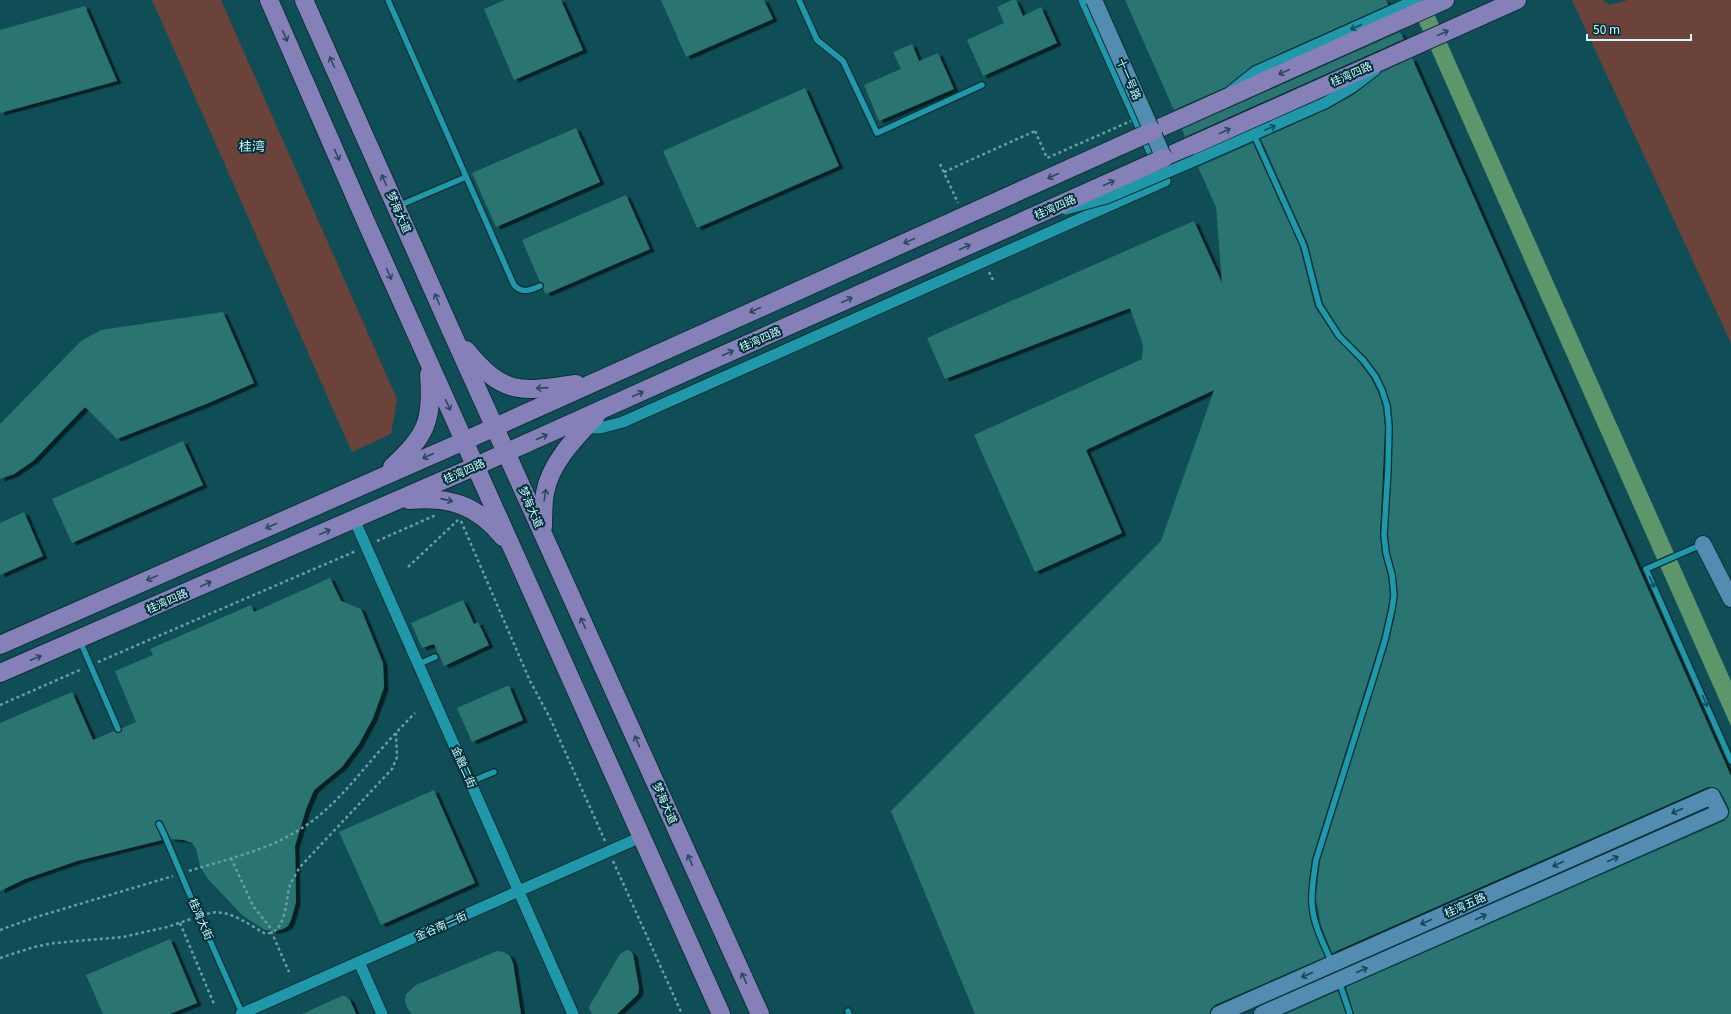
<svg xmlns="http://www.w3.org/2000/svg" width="1731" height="1014" font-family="Georgia,'Noto Sans SC',serif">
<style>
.green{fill:#6c433b}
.water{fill:#5c966a}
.building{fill:#2a7571;filter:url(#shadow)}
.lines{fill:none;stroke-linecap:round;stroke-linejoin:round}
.lane-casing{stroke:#0d3036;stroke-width:8}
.street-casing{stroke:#0d3036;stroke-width:13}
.secondary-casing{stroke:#0d3036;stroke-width:18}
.primary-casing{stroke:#0d3036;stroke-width:20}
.path{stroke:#6a9da6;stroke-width:2.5;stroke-dasharray:3 3;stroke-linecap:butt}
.lane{stroke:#1f98aa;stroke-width:5.5}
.street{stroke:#1f98aa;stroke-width:11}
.secondary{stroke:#528cb1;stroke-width:16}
.primary{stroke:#8581b8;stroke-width:18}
.lane-bridge-casing{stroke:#0d3036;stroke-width:8;stroke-linecap:butt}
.street-bridge-casing{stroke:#0d3036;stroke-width:13;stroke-linecap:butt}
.secondary-bridge-casing{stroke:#0d3036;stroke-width:18;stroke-linecap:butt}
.primary-bridge-casing{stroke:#0d3036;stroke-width:20;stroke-linecap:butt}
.path-bridge{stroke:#6a9da6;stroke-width:2.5;stroke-dasharray:3 3;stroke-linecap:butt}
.lane-bridge{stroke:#1f98aa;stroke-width:5.5}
.street-bridge{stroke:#1f98aa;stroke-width:11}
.secondary-bridge{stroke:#528cb1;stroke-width:16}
.primary-bridge{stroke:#8581b8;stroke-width:18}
.oneway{stroke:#09505b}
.oneway2{stroke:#28495f}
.oneway3{stroke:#144857}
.labels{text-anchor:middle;stroke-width:4;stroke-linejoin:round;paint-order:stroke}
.street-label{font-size:11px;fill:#d1f7ff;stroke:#003139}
.quarter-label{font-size:13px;fill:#d1f7ff;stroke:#003139}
</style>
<defs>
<filter id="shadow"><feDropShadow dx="4.5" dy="2.5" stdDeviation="0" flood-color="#0009"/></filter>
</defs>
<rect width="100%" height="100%" fill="#0f4d57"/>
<g class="green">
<polygon points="152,0 221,0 397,399 391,434 352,452"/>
<polygon points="1572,0 1602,0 1610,5 1628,0 1731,0 1731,343"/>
</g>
<polygon class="water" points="1409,0 1428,0 1731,681 1731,726"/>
<g class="building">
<polygon points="505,0 561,0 583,50 514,80 484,9"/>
<polygon points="661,0 764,0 773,19 686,57"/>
<polygon points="1012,0 1016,0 1023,16 1041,7 1057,43 983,76 967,40 1004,23 997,7"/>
<polygon points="1125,0 1386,0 1388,5 1252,66 1226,87 1174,110"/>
<polygon points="85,6 117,81 0,113 0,30"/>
<polygon points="1400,32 1404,39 1185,137 1182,129"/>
<polygon points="912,44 919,61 938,53 954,89 879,121 864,85 901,69 893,52"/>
<polygon points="1412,58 1731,776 1731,1014 1354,1014 1346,987 1724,821 1728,817 1729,808 1720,791 1713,787 1708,787 1332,953 1321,925 1316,898 1320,861 1389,641 1396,610 1398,595 1396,575 1390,552 1388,535 1393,427 1391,405 1386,389 1379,374 1366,357 1342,333 1323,303 1308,244 1261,139 1328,109 1355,94 1382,72"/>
<polygon points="805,88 839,166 697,228 663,151"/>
<polygon points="576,128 600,182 496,227 472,173"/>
<polygon points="1253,143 1300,247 1315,307 1336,338 1360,363 1371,378 1378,392 1383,407 1385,427 1380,535 1382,554 1388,576 1390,595 1388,608 1381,639 1312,859 1309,881 1309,912 1313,928 1325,957 1215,1005 1211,1009 1210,1014 975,1014 891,811 1161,541 1214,390 1086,450 1122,533 1035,572 974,435 1142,359 1143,345 1130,308 945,379 927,338 1194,221 1222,283 1216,207 1198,167"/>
<polygon points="626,195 650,249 546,294 543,289 544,284 540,282 522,240"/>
<polygon points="223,312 254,383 211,402 117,439 85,407 33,461 14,474 0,479 0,424 81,341 101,330"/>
<polygon points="183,441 203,485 72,543 52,499"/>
<polygon points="24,512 43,556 0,575 0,523"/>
<polygon points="330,578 341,601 361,609 383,663 384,687 373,718 359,744 342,767 314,790 306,809 295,846 296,902 291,920 288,926 283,929 275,931 265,930 242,915 207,878 200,866 196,849 192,843 184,840 171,839 163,822 160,820 156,821 155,824 162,840 77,861 25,879 0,891 0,723 72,692 93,740 114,731 117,733 120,733 122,728 136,722 115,671 153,655 150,649 251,605 254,612"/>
<polygon points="463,600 474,624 478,622 489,645 444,666 434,644 422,648 411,623"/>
<polygon points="507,686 509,686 523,720 472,742 457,708"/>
<polygon points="434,790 475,883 381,925 339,832"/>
<polygon points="170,939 197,1003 170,1014 103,1014 86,975"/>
<polygon points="627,950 630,951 633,954 639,988 638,994 617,1014 592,1014 589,1008 590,1005 620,954"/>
<polygon points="497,951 504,952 510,956 513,963 521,1014 412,1014 407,1008 405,1001 406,994 416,985"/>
<polygon points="1338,991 1346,1014 1286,1014"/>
<polygon points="342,996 345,996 350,1000 356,1014 302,1014"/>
</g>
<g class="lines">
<defs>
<g id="lane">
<path d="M 388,0 L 514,285 C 522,294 531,290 540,286"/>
<polyline points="799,0 817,40 843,61 877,133 982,85"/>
<path d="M 1254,135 L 1304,246 L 1319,305 L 1339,336 L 1363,360 L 1375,376 L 1382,390 L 1387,406 L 1389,427 L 1388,469 L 1384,535 L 1386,553 L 1392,575 L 1394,595 L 1392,609 L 1385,640 L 1375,673 L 1316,860 C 1314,875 1311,889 1312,904 C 1313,924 1324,945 1332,963"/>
<polyline points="398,206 466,177"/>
<polyline points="1703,544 1646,569 1731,761"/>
<polyline points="80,641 118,729"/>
<polyline points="419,664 435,657"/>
<polyline points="470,782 494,772"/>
<polyline points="159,824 164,834"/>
<polyline points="192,900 242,1013"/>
<polyline points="1339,981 1350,1014"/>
<polyline points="848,1011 849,1014"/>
</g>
<g id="street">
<polyline points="1231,91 1255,72 1416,0"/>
<polyline points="1196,160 1325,103 1351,88 1375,70"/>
<polyline points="582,428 600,428 623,422 1165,181 1084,0"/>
<polyline points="354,519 573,1014"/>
<polyline points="359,962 382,1014"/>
<polyline points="241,1014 641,837"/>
</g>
<g id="secondary">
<polyline points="1703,544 1731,599"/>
<polyline points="1219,1014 1712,796 1720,812 1262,1014"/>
</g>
<g id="primary">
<polyline points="269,0 366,222 721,1014"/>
<polyline points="304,0 453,335 760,1014"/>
<polyline points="1153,131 1445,0"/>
<polyline points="1164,158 1517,0"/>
<path d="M 466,350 C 504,396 520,392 576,384"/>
<path d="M 392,467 C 426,435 433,422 429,374"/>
<path d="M 409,500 C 449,496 477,505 503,537"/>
<path d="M 543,527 C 543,516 543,504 545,493 C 550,463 576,437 596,416"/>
<polyline points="0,645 464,441 791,294"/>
<polyline points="0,673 476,466 692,369"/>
</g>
</defs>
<use href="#lane" class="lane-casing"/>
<use href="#street" class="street-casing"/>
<use href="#secondary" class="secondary-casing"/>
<use href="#primary" class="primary-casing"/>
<g class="path">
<polyline points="940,164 958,203"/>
<polyline points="944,172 1035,131"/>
<polyline points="989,272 993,280"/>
<polyline points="461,521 530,681 550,718 605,841"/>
<polyline points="377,541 436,515"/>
<polyline points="408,567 458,520"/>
<polyline points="98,662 356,551"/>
<polyline points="0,705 82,669"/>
<polyline points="231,858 253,906 269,926 289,972"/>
<polyline points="613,861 682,1014"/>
<path d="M 189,871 C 224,860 261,852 292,834 C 332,812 354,779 384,746 C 394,735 404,724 415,713"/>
<path d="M 207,914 C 226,907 248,924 264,933 C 285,937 286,902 289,888 C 291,881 296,875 299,868 L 392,769 L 397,757 L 396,733"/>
<polyline points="180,923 214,1004"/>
<polyline points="0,930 33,918 173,876"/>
<polyline points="0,958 34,947 54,943 123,937 167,927 191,919"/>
</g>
<use href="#lane" class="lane"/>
<use href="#street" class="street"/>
<use href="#secondary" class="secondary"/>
<use href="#primary" class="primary"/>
<defs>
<polyline id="lane-bridge" points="164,834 192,900"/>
<polyline id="street-bridge" points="1066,209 1107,198 1196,160"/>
<polyline id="secondary-bridge" points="1094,0 1164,158"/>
<g id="primary-bridge">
<polyline points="791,294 1153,131"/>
<polyline points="692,369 1164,158"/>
</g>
</defs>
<use href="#lane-bridge" class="lane-bridge-casing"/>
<use href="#street-bridge" class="street-bridge-casing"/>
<use href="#secondary-bridge" class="secondary-bridge-casing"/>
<use href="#primary-bridge" class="primary-bridge-casing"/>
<polyline class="path-bridge" points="1035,131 1047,158 1131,121"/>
<use href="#lane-bridge" class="lane-bridge"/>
<use href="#street-bridge" class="street-bridge"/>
<use href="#secondary-bridge" class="secondary-bridge"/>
<use href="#primary-bridge" class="primary-bridge"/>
</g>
<defs><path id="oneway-shaft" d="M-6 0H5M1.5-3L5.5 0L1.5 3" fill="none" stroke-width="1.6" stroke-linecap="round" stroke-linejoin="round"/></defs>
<g class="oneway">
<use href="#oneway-shaft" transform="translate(1356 27) rotate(156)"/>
<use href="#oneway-shaft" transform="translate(1270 128) rotate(-23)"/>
<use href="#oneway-shaft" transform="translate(1652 582) rotate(66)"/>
<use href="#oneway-shaft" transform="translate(1705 701) rotate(66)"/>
</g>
<g class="oneway2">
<use href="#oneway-shaft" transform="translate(1443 33) rotate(-24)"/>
<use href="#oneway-shaft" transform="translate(285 36) rotate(66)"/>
<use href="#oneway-shaft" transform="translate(332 62) rotate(-114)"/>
<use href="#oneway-shaft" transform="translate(1284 72) rotate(156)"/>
<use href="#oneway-shaft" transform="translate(1225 131) rotate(-24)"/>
<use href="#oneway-shaft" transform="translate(337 155) rotate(66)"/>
<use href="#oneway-shaft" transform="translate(1053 176) rotate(156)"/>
<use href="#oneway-shaft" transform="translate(384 180) rotate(-114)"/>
<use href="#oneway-shaft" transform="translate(1109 183) rotate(-24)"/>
<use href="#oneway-shaft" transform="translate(909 241) rotate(156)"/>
<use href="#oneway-shaft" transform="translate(965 247) rotate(-24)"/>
<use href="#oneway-shaft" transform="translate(389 274) rotate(66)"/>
<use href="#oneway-shaft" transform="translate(437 299) rotate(-114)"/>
<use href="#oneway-shaft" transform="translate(847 300) rotate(-24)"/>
<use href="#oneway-shaft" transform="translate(755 310) rotate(156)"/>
<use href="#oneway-shaft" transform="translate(728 353) rotate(-24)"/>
<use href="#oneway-shaft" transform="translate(542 388) rotate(176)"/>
<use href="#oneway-shaft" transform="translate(638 394) rotate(-24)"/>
<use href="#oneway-shaft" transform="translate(448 405) rotate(66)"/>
<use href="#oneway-shaft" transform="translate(542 437) rotate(-24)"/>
<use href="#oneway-shaft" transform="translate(428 456) rotate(156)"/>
<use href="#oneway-shaft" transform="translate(545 495) rotate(-81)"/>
<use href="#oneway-shaft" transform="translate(447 500) rotate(13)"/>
<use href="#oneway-shaft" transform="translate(271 526) rotate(156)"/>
<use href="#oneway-shaft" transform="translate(325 532) rotate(-24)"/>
<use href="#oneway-shaft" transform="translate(152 578) rotate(156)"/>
<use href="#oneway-shaft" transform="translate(206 584) rotate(-24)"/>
<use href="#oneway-shaft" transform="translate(583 623) rotate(-114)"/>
<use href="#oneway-shaft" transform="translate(36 658) rotate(-23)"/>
<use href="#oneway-shaft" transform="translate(637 741) rotate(-114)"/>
<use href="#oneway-shaft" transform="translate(690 860) rotate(-114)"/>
<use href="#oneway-shaft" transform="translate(744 978) rotate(-114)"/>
</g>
<g class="oneway3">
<use href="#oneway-shaft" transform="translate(1677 811) rotate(156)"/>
<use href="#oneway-shaft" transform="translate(1613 859) rotate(-24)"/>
<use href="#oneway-shaft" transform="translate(1558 864) rotate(156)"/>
<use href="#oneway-shaft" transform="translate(1481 917) rotate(-24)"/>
<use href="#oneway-shaft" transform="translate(1426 922) rotate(156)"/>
<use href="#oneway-shaft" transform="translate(1362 970) rotate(-24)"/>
<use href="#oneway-shaft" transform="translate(1307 975) rotate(156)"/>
</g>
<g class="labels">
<g class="street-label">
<text transform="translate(1351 74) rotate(-24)" y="4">桂湾四路</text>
<text transform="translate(1129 79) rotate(66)" y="4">十一号路</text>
<text transform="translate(1055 207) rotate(-24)" y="4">桂湾四路</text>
<text transform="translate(399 212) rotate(66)" y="4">梦海大道</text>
<text transform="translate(760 339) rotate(-24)" y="4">桂湾四路</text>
<text transform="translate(464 471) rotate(-24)" y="4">桂湾四路</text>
<text transform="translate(531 507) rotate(66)" y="4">梦海大道</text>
<text transform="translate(167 601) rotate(-24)" y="4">桂湾四路</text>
<text transform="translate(464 767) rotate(66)" y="4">金融二街</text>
<text transform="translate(665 803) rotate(66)" y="4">梦海大道</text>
<text transform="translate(1465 905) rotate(-24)" y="4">桂湾五路</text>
<text transform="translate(201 919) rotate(66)" y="4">桂湾大街</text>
<text transform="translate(441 926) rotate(-24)" y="4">金谷南一街</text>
</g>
<g class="quarter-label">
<text x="252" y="151">桂湾</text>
</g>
</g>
<path d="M1587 34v6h104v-6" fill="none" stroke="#d1f7ff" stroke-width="2"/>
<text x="1593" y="34" font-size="12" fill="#d1f7ff" stroke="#003139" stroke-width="3" paint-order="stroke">50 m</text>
</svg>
